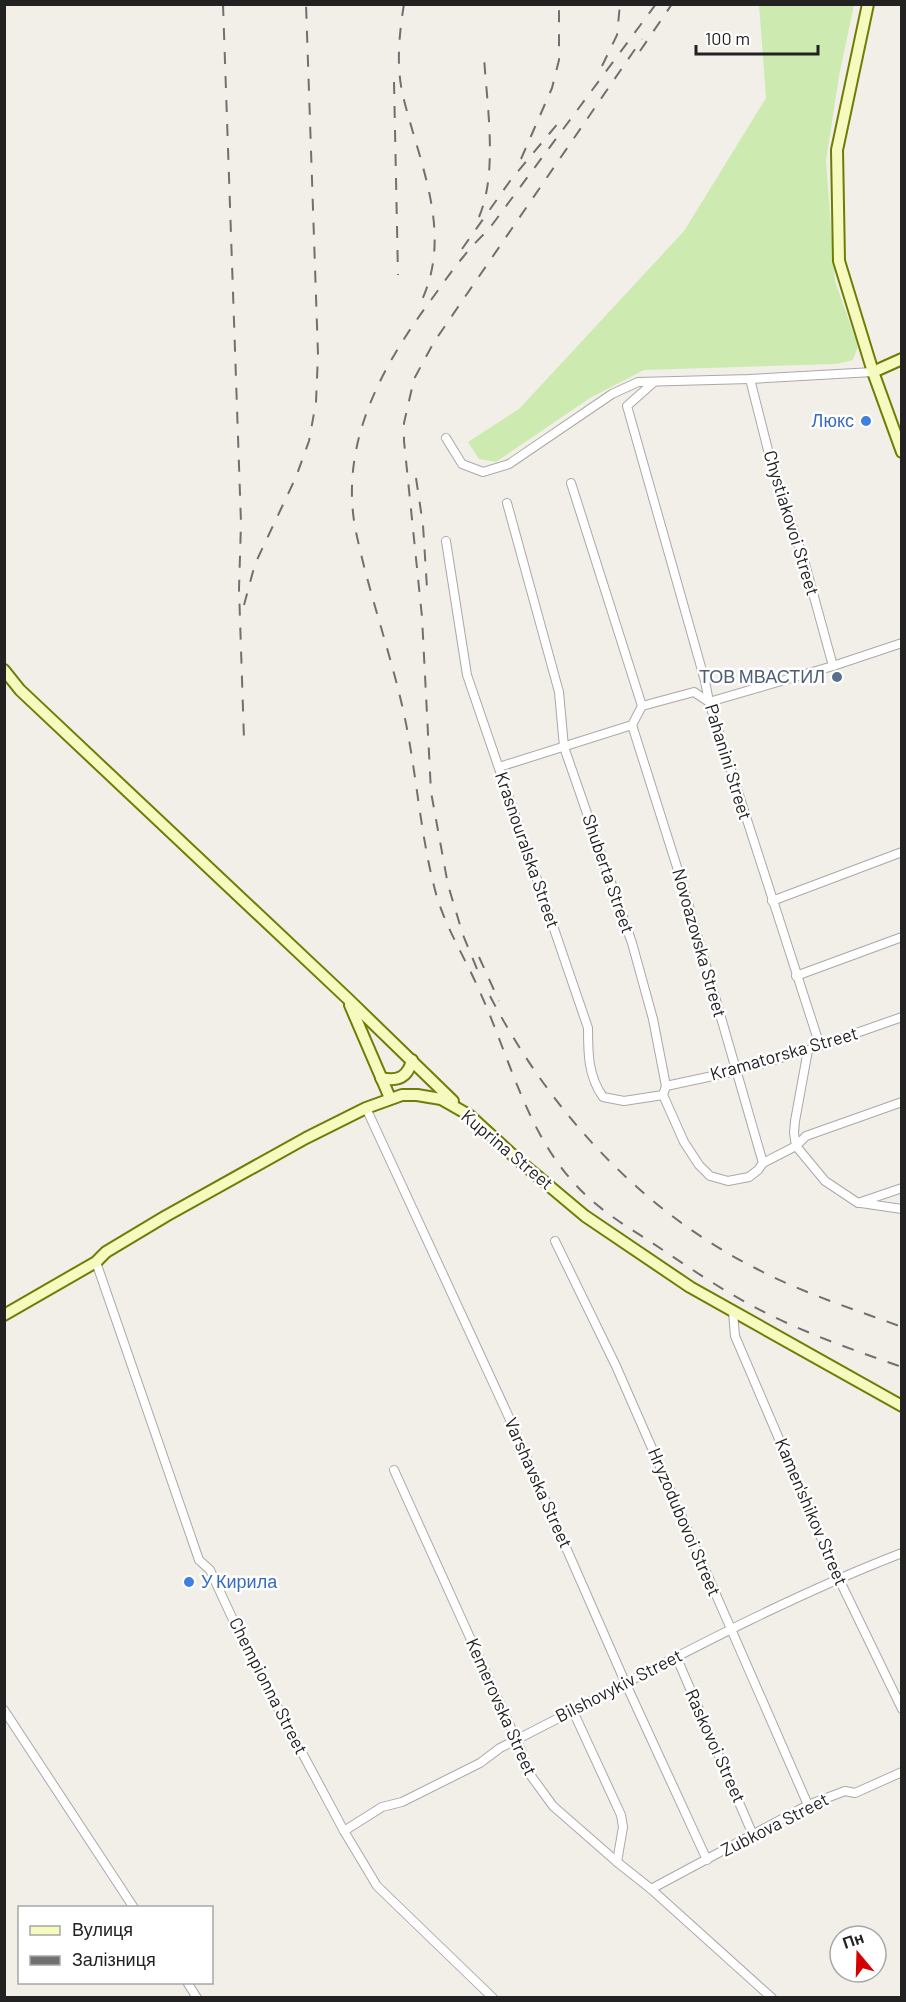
<svg xmlns="http://www.w3.org/2000/svg" width="906" height="2002" font-family="Barlow,sans-serif">
<style>
.grass{fill:#cdebb0}
.lines{fill:none;stroke-linecap:round;stroke-linejoin:round}
.minor-casing{stroke:#a9a9a9;stroke-width:10}
.secondary-casing{stroke:#707d05;stroke-width:14}
.minor{stroke:#fff;stroke-width:8}
.secondary{stroke:#f7fabf;stroke-width:10}
.rail{stroke:#707070;stroke-width:2;stroke-dasharray:12 12;stroke-linecap:butt}
.shop-dot{fill:#3f7fe0;stroke:#fff;stroke-width:2}
.service-dot{fill:#5c6f8a;stroke:#fff;stroke-width:2}
.labels{text-anchor:middle;stroke-width:5;stroke-linejoin:round;paint-order:stroke}
.shop-label{font-size:18px;fill:#366cbe;stroke:#fff;text-anchor:end}
.street-label{font-size:18px;fill:#222;stroke:#fff}
.service-label{font-size:18px;fill:#4e5e75;stroke:#fff;text-anchor:end}
</style>
<rect width="100%" height="100%" fill="#f2efe9"/>
<polygon class="grass" points="759,5 854,5 839,76 826,161 835,281 858,346 853,360 836,364 644,370 590,398 496,462 479,459 468,442 519,409 684,231 766,98"/>
<g class="lines">
<defs>
<g id="minor">
<polyline points="750,379 771,462 805,564 833,666"/>
<polyline points="654,382 627,406 705,681 709,702 820,1046"/>
<polyline points="446,438 462,464 483,472 509,464 612,394 638,382 750,379 873,372"/>
<polyline points="571,483 642,706"/>
<polyline points="507,503 559,692 564,747 632,943 653,1019 666,1086 663,1095 684,1142 699,1165 710,1176 728,1181 749,1177 758,1170 763,1163 796,1146 806,1136 902,1102"/>
<path d="M 446,541 L 467,675 L 588,1028 C 588,1053 588,1076 603,1097 L 624,1101 L 663,1095"/>
<polyline points="632,725 683,886 763,1163"/>
<polyline points="499,767 632,725 642,706 694,692 709,702 833,666 902,643"/>
<polyline points="772,901 902,852"/>
<polyline points="796,976 902,937"/>
<polyline points="808,1050 795,1121 794,1133 796,1146 825,1181 858,1203 902,1188"/>
<polyline points="666,1086 736,1071 808,1050 902,1017"/>
<polyline points="366,1108 507,1413 625,1682 707,1860"/>
<polyline points="861,1203 902,1209"/>
<polyline points="555,1241 616,1366 808,1805"/>
<polyline points="96,1262 199,1560 210,1570 247,1650 344,1831 377,1886 493,1998"/>
<polyline points="733,1312 735,1336 838,1577 902,1709"/>
<polyline points="394,1470 521,1750 526,1769 553,1806 617,1862 651,1889 772,1998"/>
<polyline points="676,1656 753,1835"/>
<polyline points="572,1709 621,1815 623,1827 617,1862"/>
<polyline points="4,1710 134,1908"/>
<path d="M 344,1831 L 382,1807 L 402,1802 L 480,1763 L 500,1748 C 633,1681 762,1607 902,1553"/>
<polyline points="651,1889 808,1805 845,1791 855,1793 902,1772"/>
<polyline points="187,1982 197,1998"/>
</g>
<g id="secondary">
<polyline points="868,4 837,150 839,261 873,372 902,452"/>
<polyline points="873,372 902,359"/>
<polyline points="4,670 20,690 348,999 453,1101"/>
<polyline points="350,1005 390,1098"/>
<path d="M 381,1078 C 398,1082 408,1077 412,1060"/>
<polyline points="4,1315 96,1262 106,1252 166,1216 306,1138 366,1108 402,1095 417,1095 441,1099 469,1115 517,1159 585,1216 690,1287 902,1406"/>
</g>
</defs>
<use href="#minor" class="minor-casing"/>
<use href="#secondary" class="secondary-casing"/>
<use href="#minor" class="minor"/>
<use href="#secondary" class="secondary"/>
<g class="rail">
<polyline points="223,4 241,523 239,589 244,739"/>
<path d="M 404,4 C 399,35 396,66 403,96 C 420,166 455,236 419,306"/>
<path d="M 656,4 L 492,225 C 483,236 472,245 464,256 C 452,270 442,285 431,300 C 382,366 340,442 355,527 C 367,587 388,645 402,705 C 416,765 419,827 434,886 C 443,924 464,955 479,990 C 509,1055 525,1129 574,1183 C 595,1207 624,1225 651,1242 C 688,1267 726,1293 766,1313 C 810,1335 856,1351 902,1367"/>
<polyline points="640,51 672,4"/>
<polyline points="602,66 617,35 620,4"/>
<polyline points="394,82 398,275"/>
<polyline points="521,159 552,88 559,60 559,4"/>
<path d="M 479,217 C 498,173 487,105 484,57"/>
<polyline points="462,249 510,181 564,116"/>
<polyline points="416,478 423,525 427,588"/>
<polyline points="244,605 255,564 296,477 309,441 316,402 318,355 306,4"/>
<polyline points="479,957 499,1001"/>
<polyline points="477,969 463,935 448,885 431,792 422,617 404,441 404,423 414,379 434,342 642,39"/>
<path d="M 490,996 C 549,1110 641,1211 757,1269 C 803,1293 853,1309 902,1327"/>
</g>
</g>
<g class="shop-dot">
<circle cx="866" cy="421" r="6"/>
<circle cx="189" cy="1582" r="6"/>
</g>
<circle class="service-dot" cx="837" cy="677" r="6"/>
<g class="labels">
<g class="shop-label">
<text x="854" y="427">Люкс</text>
<text x="201" y="1588" text-anchor="start">У Кирила</text>
</g>
<g class="street-label">
<text transform="translate(791 523) rotate(73)" y="6">Chystiakovoi Street</text>
<text transform="translate(728 762) rotate(73)" y="6">Pahanini Street</text>
<text transform="translate(527 850) rotate(71)" y="6">Krasnouralska Street</text>
<text transform="translate(608 874) rotate(71)" y="6">Shuberta Street</text>
<text transform="translate(699 943) rotate(74)" y="6">Novoazovska Street</text>
<text transform="translate(784 1054) rotate(-16)" y="6">Kramatorska Street</text>
<text transform="translate(507 1150) rotate(40)" y="6">Kuprina Street</text>
<text transform="translate(538 1483) rotate(66)" y="6">Varshavska Street</text>
<text transform="translate(811 1512) rotate(67)" y="6">Kamen'shikov Street</text>
<text transform="translate(684 1522) rotate(67)" y="6">Hryzodubovoi Street</text>
<text transform="translate(268 1686) rotate(63)" y="6">Chempionna Street</text>
<text transform="translate(619 1686) rotate(-27)" y="6">Bilshovykiv Street</text>
<text transform="translate(501 1707) rotate(66)" y="6">Kemerovska Street</text>
<text transform="translate(715 1746) rotate(66)" y="6">Raskovoi Street</text>
<text transform="translate(775 1825) rotate(-27)" y="6">Zubkova Street</text>
</g>
<g class="service-label">
<text x="825" y="683">ТОВ МВАСТИЛ</text>
</g>
</g>
<rect width="906" height="2002" fill="none" stroke="#222222" stroke-width="12"/>
<rect x="18" y="1906" width="195" height="78" fill="#ffffff" stroke="#a7a7a7" stroke-width="1.5"/>
<rect x="30" y="1926" width="30" height="9" fill="#f7fabf" stroke="#a7a7a7" stroke-width="1.5"/>
<text x="72" y="1936" font-size="18" fill="#222222">Вулиця</text>
<rect x="30" y="1956" width="30" height="9" fill="#707070" stroke="#a7a7a7" stroke-width="1.5"/>
<text x="72" y="1966" font-size="18" fill="#222222">Залізниця</text>
<g transform="translate(858 1954) rotate(341)"><circle r="28" fill="#ffffff" stroke="#a7a7a7" stroke-width="1.5"/>
<path d="M0-4.5L10 22L0 15L-10 22Z" fill="#d40000"/>
<text y="-9" font-size="16" font-weight="bold" text-anchor="middle" fill="#222222">Пн</text>
</g>
<path d="M696 45v9h122v-9" fill="none" stroke="#222222" stroke-width="3"/>
<text x="705" y="45" font-size="18" fill="#222222" stroke="#ffffff" stroke-width="4.5" paint-order="stroke">100 m</text>
</svg>
